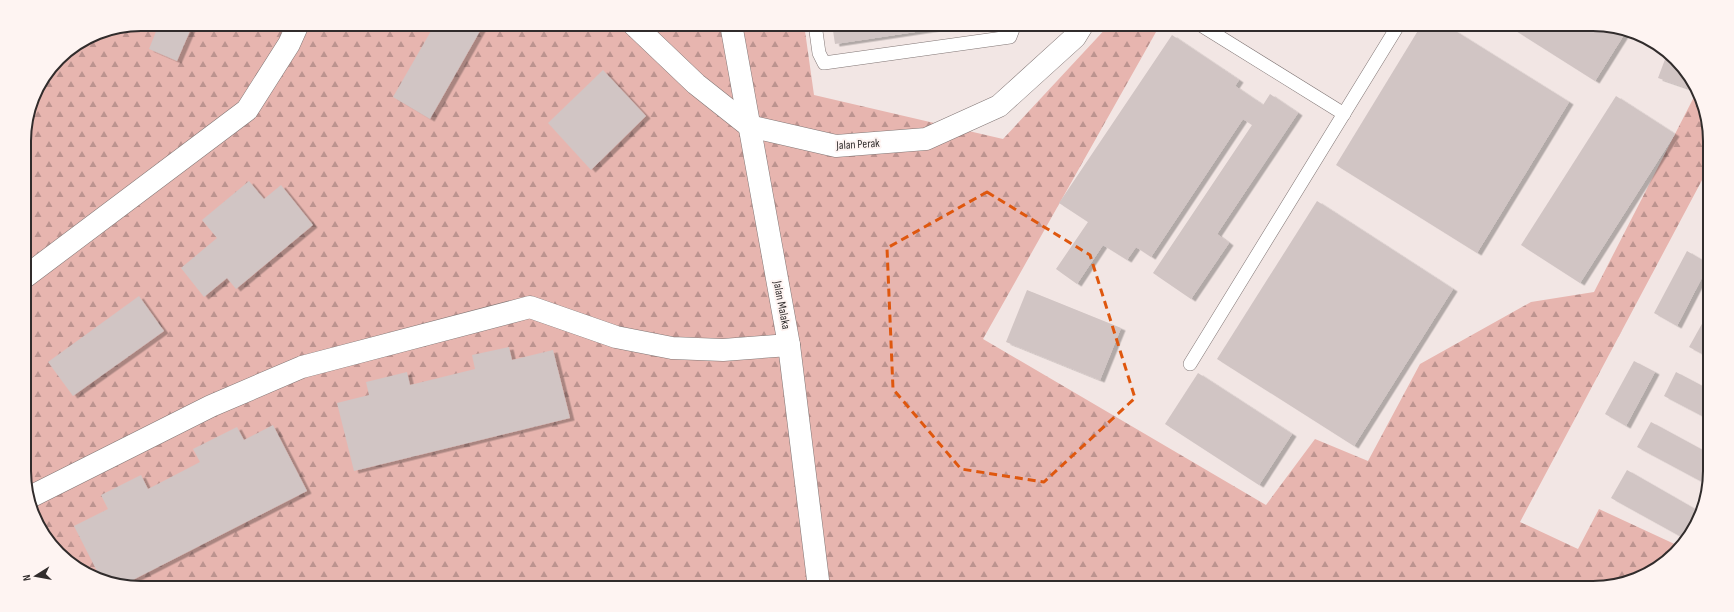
<svg xmlns="http://www.w3.org/2000/svg" width="1734" height="612" font-family="'Sofia Sans Condensed',sans-serif">
<style>
.forest{fill:url(#forest-firs)}
.building{fill:#d1c5c4;filter:url(#shadow)}
.lines{fill:none;stroke-linecap:round;stroke-linejoin:round}
.service-casing{stroke:#817675;stroke-width:14}
.minor-casing{stroke:#817675;stroke-width:23}
.service{stroke:#fff;stroke-width:13}
.minor{stroke:#fff;stroke-width:22}
.marked{fill:none;stroke:#df570e;stroke-width:3;stroke-dasharray:8 5;stroke-linejoin:round}
.labels{text-anchor:middle;stroke-width:4;stroke-linejoin:round;paint-order:stroke}
.street-label{font-size:12px;fill:#312c2c;stroke:#fef4f2}
.rim{fill:none;stroke:#312c2c;stroke-width:2}
</style>
<defs>
<pattern id="forest-firs" width="22" height="20" patternUnits="userSpaceOnUse"><rect width="22" height="20" fill="#e7b5af"/><path d="M5 1l3.5 6h-7zM16 11l3.5 6h-7z" fill="#bc938f"/></pattern>
<filter id="shadow"><feDropShadow dx="4.5" dy="2.5" stdDeviation="0" flood-color="#0004"/></filter>
</defs>
<rect width="100%" height="100%" fill="#f2e6e4"/>
<polygon class="forest" points="141,24 804,24 814,95 1003,139 1110,24 1135,24 1156,32 983,339 1266,505 1315,439 1368,461 1420,364 1531,302 1594,292 1695,95 1709,126 1709,167 1520,522 1578,549 1599,509 1681,547 1664,564 1600,588 141,588 104,582 53,548 26,494 24,133 36,89 64,53 96,33"/>
<g class="building">
<polygon points="159,24 193,24 177,61 149,49"/>
<polygon points="435,24 484,24 430,119 393,97"/>
<polygon points="832,24 962,24 962,25 835,44"/>
<polygon points="1422,24 1444,24 1569,102 1477,253 1336,165"/>
<polygon points="1505,24 1593,24 1627,30 1595,81"/>
<polygon points="1172,35 1239,80 1235,86 1263,105 1270,94 1298,113 1217,234 1229,243 1191,299 1153,273 1252,125 1243,119 1151,257 1136,247 1127,260 1103,245 1077,284 1056,269 1088,222 1059,203"/>
<polygon points="1667,54 1681,64 1693,90 1658,78"/>
<polygon points="603,70 646,116 591,170 548,123"/>
<polygon points="1616,96 1675,134 1580,283 1521,245"/>
<polygon points="249,181 264,199 281,185 313,225 236,289 227,278 204,297 181,268 217,238 202,220"/>
<polygon points="1709,200 1709,217 1703,213"/>
<polygon points="1317,201 1453,289 1354,446 1217,359"/>
<polygon points="1687,251 1709,264 1677,326 1654,313"/>
<polygon points="1027,290 1121,328 1100,380 1006,342"/>
<polygon points="139,296 164,331 73,396 48,362"/>
<polygon points="1703,322 1710,326 1710,358 1689,347"/>
<polygon points="509,347 512,360 553,350 570,418 354,471 337,403 369,395 366,382 407,372 410,385 475,369 472,355"/>
<polygon points="1634,361 1655,372 1626,426 1605,414"/>
<polygon points="1676,372 1710,390 1710,420 1664,396"/>
<polygon points="1198,373 1292,434 1259,485 1165,424"/>
<polygon points="1651,422 1710,454 1710,471 1708,485 1637,447"/>
<polygon points="273,425 307,491 123,585 102,581 74,526 108,509 101,495 141,475 148,489 200,462 193,449 237,427 244,440"/>
<polygon points="1627,470 1702,513 1687,540 1611,498"/>
</g>
<g class="lines">
<defs>
<g id="service">
<polyline points="815,24 819,53 824,63 1010,37 1015,24"/>
<polyline points="1199,24 1344,114"/>
<polyline points="1190,364 1399,24"/>
</g>
<g id="minor">
<polyline points="633,24 696,84 749,126 836,146 926,139 999,106 1075,37 1083,24"/>
<polyline points="731,24 789,345 819,588"/>
<polyline points="25,277 247,110 289,44 298,24"/>
<polyline points="28,498 211,406 302,367 530,307 616,337 672,348 723,350 789,345"/>
</g>
</defs>
<use href="#service" class="service-casing"/>
<use href="#minor" class="minor-casing"/>
<use href="#service" class="service"/>
<use href="#minor" class="minor"/>
</g>
<path class="marked" d="M 987,192 L 1090,255 L 1135,398 L 1044,482 L 961,469 L 893,389 L 887,248 Z"/>
<g class="labels">
<g class="street-label">
<text transform="translate(858 144) rotate(-3)" y="4">Jalan Perak</text>
<text transform="translate(782 305) rotate(79)" y="4">Jalan Malaka</text>
</g>
</g>
<path d="M0 0H1734V612H0ZM141 31H1593A110 110 0 0 1 1703 141V471A110 110 0 0 1 1593 581H141A110 110 0 0 1 31 471V141A110 110 0 0 1 141 31Z" fill="#fef4f2" fill-rule="evenodd"/>
<path class="rim" d="M141 31H1593A110 110 0 0 1 1703 141V471A110 110 0 0 1 1593 581H141A110 110 0 0 1 31 471V141A110 110 0 0 1 141 31Z"/>
<g transform="translate(36 576) rotate(259)" stroke="#fef4f2" stroke-width="3" paint-order="stroke">
<path d="M0-3L7 15L0 10L-7 15Z" fill="#312c2c"/>
<text y="-6" font-size="11" font-weight="bold" text-anchor="middle" fill="#312c2c">N</text>
</g>
</svg>
